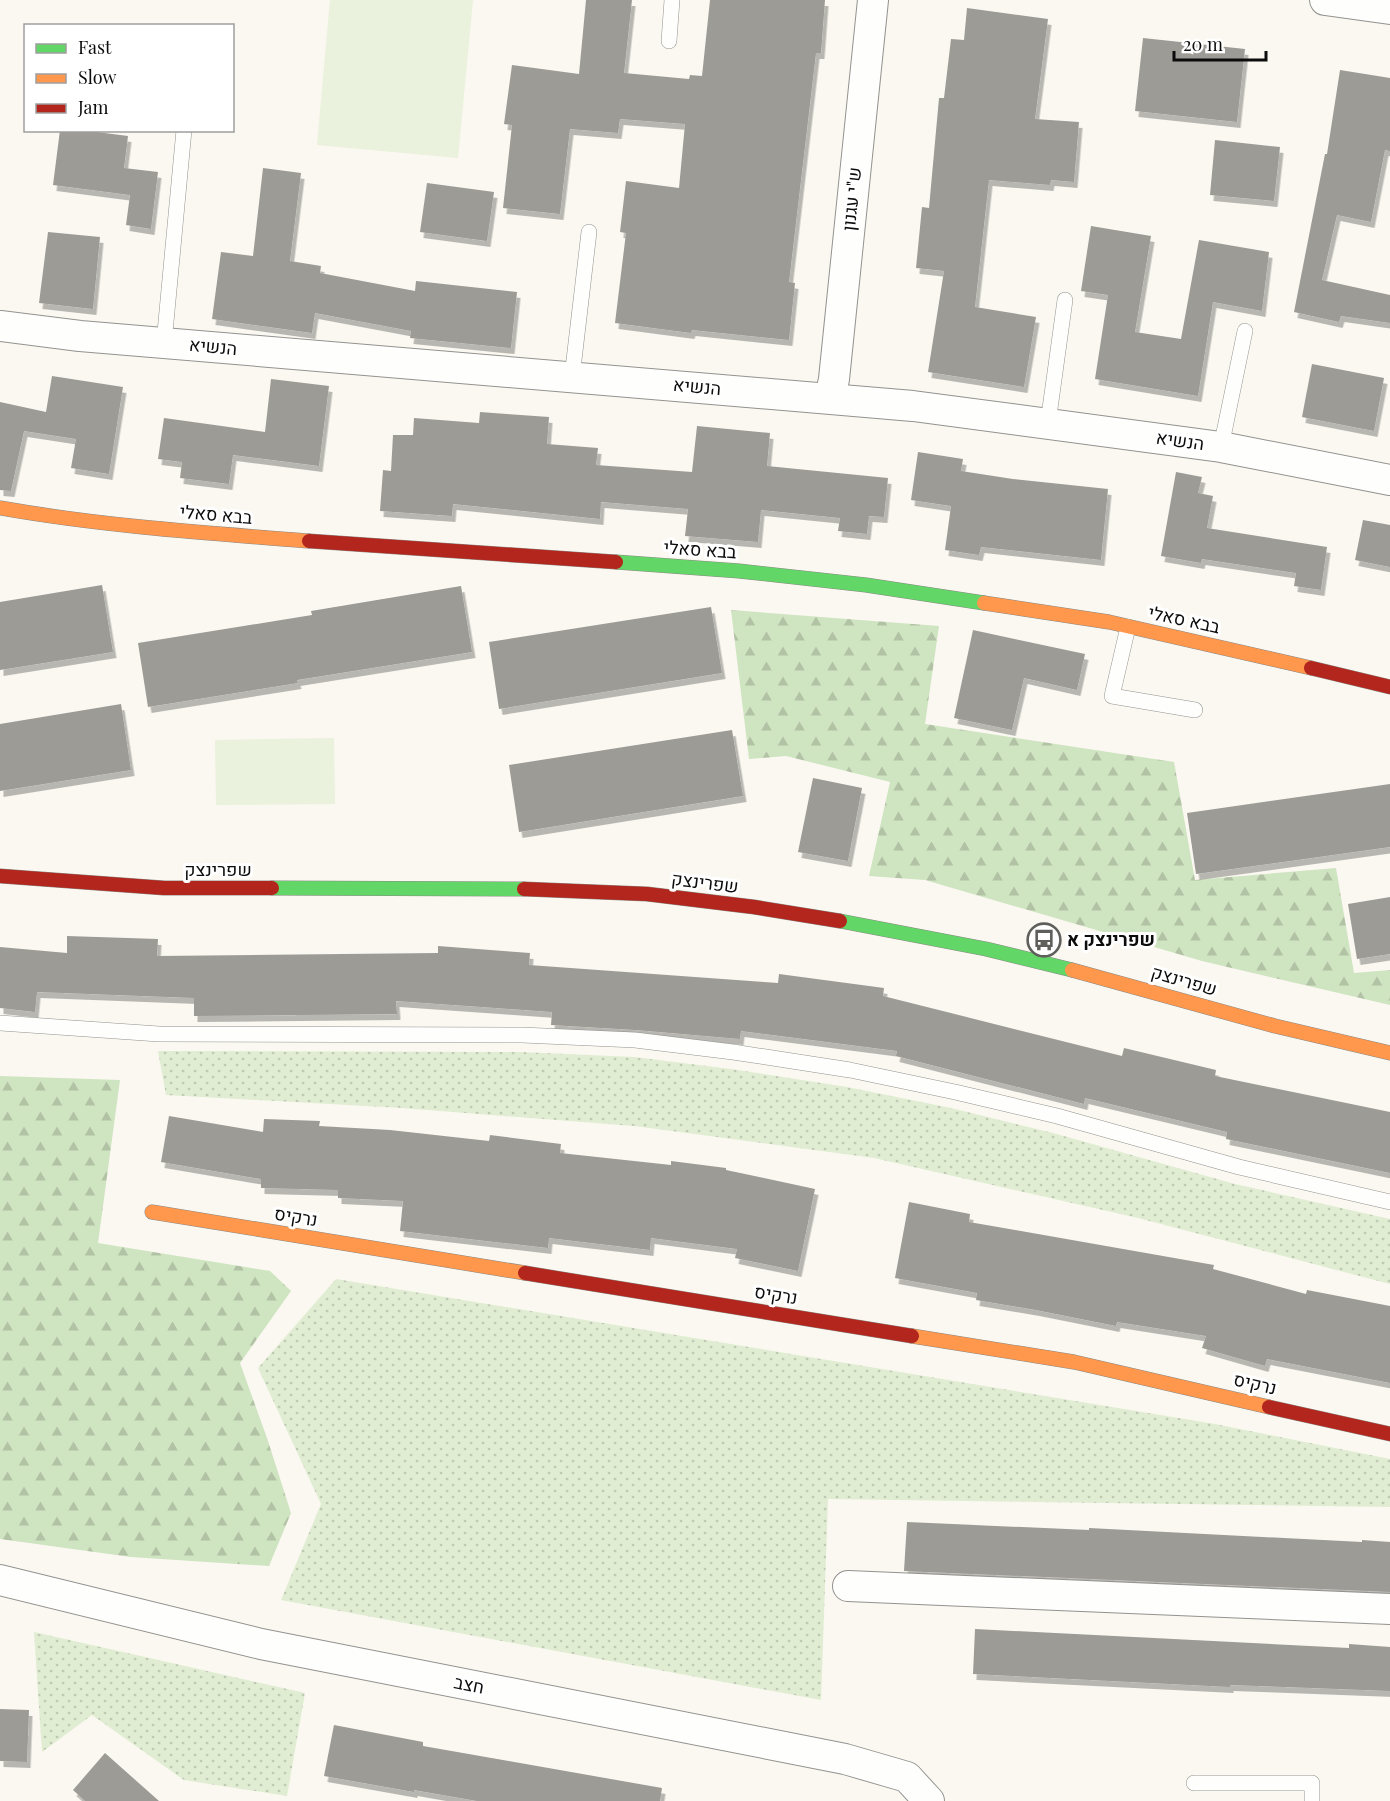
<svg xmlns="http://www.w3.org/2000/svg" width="1390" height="1801" font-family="'Playfair Display',Heebo,serif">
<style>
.grass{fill:url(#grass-dots)}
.forest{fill:url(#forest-firs)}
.pitch{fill:#eaf1dc}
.building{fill:#9d9b96;filter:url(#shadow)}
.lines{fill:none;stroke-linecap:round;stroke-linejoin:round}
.lane-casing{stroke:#93928f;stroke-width:16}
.street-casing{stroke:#93928f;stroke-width:32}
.fast-casing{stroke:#8a8985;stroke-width:15}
.slow-casing{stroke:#8a8985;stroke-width:15}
.jam-casing{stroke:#8a8985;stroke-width:15}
.lane{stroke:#fefefd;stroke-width:15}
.street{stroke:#fefefd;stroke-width:30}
.fast{stroke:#63d668;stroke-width:14}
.slow{stroke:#ff974d;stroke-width:14}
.jam{stroke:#b3261e;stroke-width:14}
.labels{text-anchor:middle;stroke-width:6;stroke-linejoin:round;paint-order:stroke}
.street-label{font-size:18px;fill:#0c0c0c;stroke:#fff}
.poi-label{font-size:18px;font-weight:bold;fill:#0c0c0c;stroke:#fff;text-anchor:start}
</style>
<defs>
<pattern id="grass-dots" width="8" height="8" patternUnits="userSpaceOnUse" patternTransform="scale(1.5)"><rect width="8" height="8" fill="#e0edd2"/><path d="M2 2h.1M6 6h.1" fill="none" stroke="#bfcab3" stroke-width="1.8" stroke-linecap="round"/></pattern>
<pattern id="forest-firs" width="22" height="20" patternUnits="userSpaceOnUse" patternTransform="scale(1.5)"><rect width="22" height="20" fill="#cfe4c1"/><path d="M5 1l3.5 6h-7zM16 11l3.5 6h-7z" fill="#b1c2a5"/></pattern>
<filter id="shadow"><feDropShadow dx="3.5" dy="6" stdDeviation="0" flood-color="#0004"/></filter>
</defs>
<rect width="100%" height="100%" fill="#faf8f0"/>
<g class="grass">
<polygon points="158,1051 521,1052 634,1057 731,1069 847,1087 951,1108 1053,1133 1235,1184 1390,1219 1390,1284 1138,1218 874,1158 634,1126 402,1108 166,1095"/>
<polygon points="336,1279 1215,1424 1390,1459 1390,1507 828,1499 821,1700 281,1600 321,1504 258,1368"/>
<polygon points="34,1632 305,1693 287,1796 184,1780 92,1715 42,1752"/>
</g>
<g class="forest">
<polygon points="731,610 939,626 925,724 1174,762 1195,880 1336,868 1354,973 1390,970 1390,1005 1202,961 925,880 869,876 890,782 786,756 749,759"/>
<polygon points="0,1076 120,1080 98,1243 270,1271 291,1291 240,1363 267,1438 291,1513 269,1566 131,1557 0,1539"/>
</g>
<g class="pitch">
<polygon points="330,0 473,0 458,158 317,145"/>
<polygon points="334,738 335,804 216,805 215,740"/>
</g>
<g class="building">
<polygon points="586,0 632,0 624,73 689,79 690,75 702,76 710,0 825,0 821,53 816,53 789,282 795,283 789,340 692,330 691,333 615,323 626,233 620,232 626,181 679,188 685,124 620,119 618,133 570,129 560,214 503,208 512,125 504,124 512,65 579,74"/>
<polygon points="967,8 1048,19 1035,119 1079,122 1074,182 1051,180 1050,185 989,180 975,307 1036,317 1024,387 928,372 944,271 916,268 922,207 929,208 939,98 944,98 951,39 964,40"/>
<polygon points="1143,38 1245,49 1237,122 1135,111"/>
<polygon points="1340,70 1390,78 1390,151 1385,150 1371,222 1337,215 1322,280 1390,295 1390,323 1341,316 1339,322 1294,312 1325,154 1327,154"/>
<polygon points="60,130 81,130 128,136 124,168 158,172 151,229 126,225 130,195 53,185"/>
<polygon points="1215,140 1280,147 1274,201 1210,195"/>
<polygon points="263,168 301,173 290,261 321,266 320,273 415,291 416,281 517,292 511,348 410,338 411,331 315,313 312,333 212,319 221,252 253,256"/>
<polygon points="427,183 494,192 487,241 420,232"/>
<polygon points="1091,226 1151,236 1135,332 1181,339 1199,240 1269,252 1262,311 1213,302 1198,396 1095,379 1108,295 1081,291"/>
<polygon points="48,232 100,237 93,309 39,303"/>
<polygon points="1312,364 1384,378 1374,431 1302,417"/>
<polygon points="52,376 123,387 109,474 71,468 76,439 24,431 11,491 0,490 0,402 46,412"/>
<polygon points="271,379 329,386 319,466 233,455 229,484 180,478 182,462 158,459 164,418 265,432"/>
<polygon points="480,412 549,417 547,444 598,448 596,465 692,472 697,426 770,433 767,466 888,478 884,517 869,516 867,534 838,531 840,518 761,510 758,542 685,536 688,509 601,502 600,519 453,504 452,516 380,511 383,470 391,471 393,435 413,435 414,418 479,423"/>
<polygon points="918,452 963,459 961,471 1013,479 1108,489 1101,560 981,547 979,555 945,550 951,506 911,500"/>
<polygon points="1176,472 1202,477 1198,493 1213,496 1207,528 1327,547 1321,590 1294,586 1296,573 1202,559 1201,563 1161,556"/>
<polygon points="1363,520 1390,525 1390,567 1355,560"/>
<polygon points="102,585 113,652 0,670 0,602"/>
<polygon points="461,586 472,652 297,680 298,683 148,707 138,643 312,615 311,611"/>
<polygon points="711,607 722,673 499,709 489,642"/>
<polygon points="973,630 1085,654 1077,690 1024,678 1012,730 954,718"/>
<polygon points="121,704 131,770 0,791 0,724"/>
<polygon points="732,730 743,796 519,832 509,765"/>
<polygon points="813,778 862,788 848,861 798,852"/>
<polygon points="1390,784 1390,847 1196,874 1187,813"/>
<polygon points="1390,897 1390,954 1357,959 1348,904"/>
<polygon points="67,936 158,939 157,956 438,953 438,946 530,953 529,965 778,983 779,974 884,988 883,996 1122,1056 1124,1048 1216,1070 1215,1076 1390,1112 1390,1173 1226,1139 1227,1132 1085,1098 1084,1104 896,1056 897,1051 741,1031 740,1039 636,1030 551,1025 552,1012 396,1001 397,1014 194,1016 194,998 37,992 35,1012 0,1008 0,947 67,953"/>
<polygon points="169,1116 263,1132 264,1119 320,1121 319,1126 390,1130 489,1141 490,1135 561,1144 560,1153 671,1165 671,1161 726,1168 726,1170 815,1189 798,1271 735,1258 737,1249 651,1238 650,1250 549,1238 548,1248 400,1231 403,1201 338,1198 338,1190 261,1188 261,1179 161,1162"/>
<polygon points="909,1202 970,1214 969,1222 1214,1265 1213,1269 1306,1294 1307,1290 1390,1306 1390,1383 1267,1359 1265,1366 1202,1348 1206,1336 1117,1322 1116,1326 1036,1310 976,1300 977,1293 895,1278"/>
<polygon points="907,1522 1089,1530 1089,1528 1362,1542 1362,1540 1390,1542 1390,1592 904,1571"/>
<polygon points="975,1629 1349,1648 1349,1644 1390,1647 1390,1691 1230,1685 1230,1687 973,1674"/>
<polygon points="0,1709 29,1710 27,1762 0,1761"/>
<polygon points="334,1725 423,1742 423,1746 662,1788 660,1801 477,1801 414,1790 414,1792 324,1776"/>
<polygon points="105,1753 159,1801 85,1801 73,1790"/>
</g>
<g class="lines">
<defs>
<g id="lane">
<polyline points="669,41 672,0"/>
<polyline points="164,343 184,130"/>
<polyline points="572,377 589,232"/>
<polyline points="1048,423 1065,300"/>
<polyline points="1221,447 1245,331"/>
<polyline points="1128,627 1112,696 1195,710"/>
<polyline points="0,1023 159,1034 522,1035 635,1040 733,1052 850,1070 955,1092 1057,1116 1239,1167 1390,1202"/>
<polyline points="1194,1783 1312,1783 1312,1801"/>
</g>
<g id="street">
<polyline points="1325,0 1390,9"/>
<polyline points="0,326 80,336 913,406 1221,447 1390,480"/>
<polyline points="830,398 834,379 873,0"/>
<polyline points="0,1580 261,1644 845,1759 907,1777 929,1801"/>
<polyline points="848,1586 1390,1609"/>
</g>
<g id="fast">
<polyline points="616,562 739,571 866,585 984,603"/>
<polyline points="272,888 524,889"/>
<polyline points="840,921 986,949 1072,970"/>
</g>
<g id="slow">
<path d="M 0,508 C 102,526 205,533 309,541"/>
<polyline points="984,603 1109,622 1311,668"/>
<polyline points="1072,970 1275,1026 1390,1053"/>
<polyline points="152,1212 525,1273"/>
<polyline points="912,1336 1074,1362 1269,1407"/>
</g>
<g id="jam">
<polyline points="309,541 616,562"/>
<polyline points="1311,668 1390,687"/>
<polyline points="0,876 164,888 272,888"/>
<polyline points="524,889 647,894 754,907 840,921"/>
<polyline points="525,1273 912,1336"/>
<polyline points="1269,1407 1390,1434"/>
</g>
</defs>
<use href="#lane" class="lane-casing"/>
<use href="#street" class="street-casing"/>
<use href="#fast" class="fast-casing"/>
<use href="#slow" class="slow-casing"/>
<use href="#jam" class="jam-casing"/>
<use href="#lane" class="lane"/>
<use href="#street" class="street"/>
<use href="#fast" class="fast"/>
<use href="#slow" class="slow"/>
<use href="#jam" class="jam"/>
</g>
<defs>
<symbol id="bus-ring" viewBox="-11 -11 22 22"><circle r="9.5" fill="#fff" stroke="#5f5f5c" stroke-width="1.5"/><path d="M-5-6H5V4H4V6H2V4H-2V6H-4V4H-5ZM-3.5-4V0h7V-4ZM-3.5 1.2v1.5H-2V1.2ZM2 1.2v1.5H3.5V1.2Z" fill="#5f5f5c"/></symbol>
</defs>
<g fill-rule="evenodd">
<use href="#bus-ring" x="1025" y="921" width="38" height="38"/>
</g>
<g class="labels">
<g class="street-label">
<text transform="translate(852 199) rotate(-84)" y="6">ש"י עגנון</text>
<text transform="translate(213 347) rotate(5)" y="6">הנשיא</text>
<text transform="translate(697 387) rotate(5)" y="6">הנשיא</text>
<text transform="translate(1180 441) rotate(8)" y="6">הנשיא</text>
<text transform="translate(216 515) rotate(5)" y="6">בבא סאלי</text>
<text transform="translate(700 550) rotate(4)" y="6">בבא סאלי</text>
<text transform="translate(1184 620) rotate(12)" y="6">בבא סאלי</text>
<text x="218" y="876">שפרינצק</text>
<text transform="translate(705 883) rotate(7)" y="6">שפרינצק</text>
<text transform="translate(1184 981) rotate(16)" y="6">שפרינצק</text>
<text transform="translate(296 1217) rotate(9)" y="6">נרקיס</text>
<text transform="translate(776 1295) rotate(9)" y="6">נרקיס</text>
<text transform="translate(1255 1384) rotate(13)" y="6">נרקיס</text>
<text transform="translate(469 1685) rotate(11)" y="6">חצב</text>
</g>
<g class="poi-label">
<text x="1067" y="946">שפרינצק א</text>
</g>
</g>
<rect x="24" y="24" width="210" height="108" fill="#ffffff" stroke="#9e9e9e" stroke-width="1.5"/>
<rect x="36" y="44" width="30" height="9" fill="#63d668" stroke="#9e9e9e" stroke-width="1.5"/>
<text x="78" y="54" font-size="18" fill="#0c0c0c">Fast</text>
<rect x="36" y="74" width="30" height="9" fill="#ff974d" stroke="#9e9e9e" stroke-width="1.5"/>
<text x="78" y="84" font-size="18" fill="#0c0c0c">Slow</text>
<rect x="36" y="104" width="30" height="9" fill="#b3261e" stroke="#9e9e9e" stroke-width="1.5"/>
<text x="78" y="114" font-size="18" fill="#0c0c0c">Jam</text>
<path d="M1174 51v9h92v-9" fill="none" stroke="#0c0c0c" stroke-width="3"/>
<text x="1183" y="51" font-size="18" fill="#0c0c0c" stroke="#ffffff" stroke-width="4.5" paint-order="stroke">20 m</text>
</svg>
